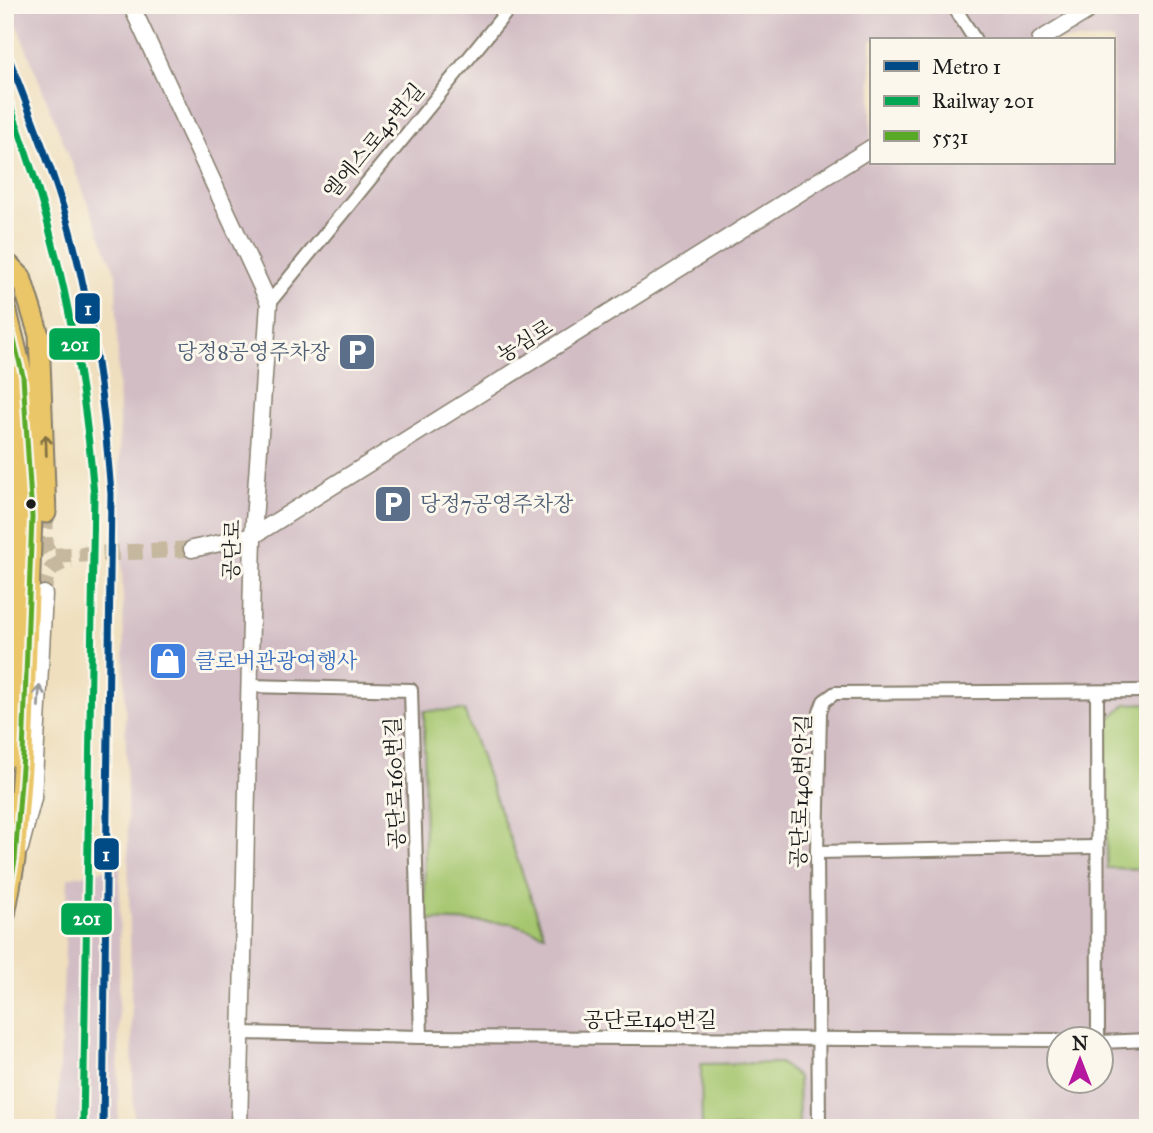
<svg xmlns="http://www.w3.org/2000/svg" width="1153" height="1133" font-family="'IM FELL Great Primer','Noto Serif KR',serif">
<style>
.industrial{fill:#d2bdc5;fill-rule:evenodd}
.green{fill:#a5c66e;stroke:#607145;stroke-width:2}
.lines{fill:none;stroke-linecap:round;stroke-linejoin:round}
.tertiary-tunnel{stroke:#c5b89e;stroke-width:16;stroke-dasharray:16 8;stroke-linecap:butt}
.minor-casing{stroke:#867e6d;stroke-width:16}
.tertiary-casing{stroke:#867e6d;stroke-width:19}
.primary-casing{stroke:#867e6d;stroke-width:23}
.minor{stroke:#fff;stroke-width:12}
.tertiary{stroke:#fff;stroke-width:16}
.primary{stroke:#eac669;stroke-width:19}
.bus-1-casing{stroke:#fbf7ec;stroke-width:10}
.bus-1{stroke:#58a925;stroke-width:5}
.rail-1-casing{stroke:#fbf7ec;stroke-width:12}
.rail-1{stroke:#00a651;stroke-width:7}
.metro-1-casing{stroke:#fbf7ec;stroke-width:12}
.metro-1{stroke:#004a85;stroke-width:7}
.oneway{stroke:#837142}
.oneway2{stroke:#999}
.bus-dot{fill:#1c1c1c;stroke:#fbf7ec;stroke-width:2.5}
.labels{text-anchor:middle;stroke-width:6;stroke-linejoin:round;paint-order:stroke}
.street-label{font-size:21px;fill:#1c1c1c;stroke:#fbf7ec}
.service-label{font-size:21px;fill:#4e5e75;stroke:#fbf7ec;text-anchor:end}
.shop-label{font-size:21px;fill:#366cbe;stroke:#fbf7ec;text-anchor:start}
.line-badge{stroke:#fbf7ec;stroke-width:2.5}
.badge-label{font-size:19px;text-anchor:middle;font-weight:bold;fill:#fff}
</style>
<rect width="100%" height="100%" fill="#fbf7ec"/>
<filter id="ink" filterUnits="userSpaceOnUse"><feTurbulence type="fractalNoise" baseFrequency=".0143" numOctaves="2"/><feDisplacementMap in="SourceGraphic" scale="14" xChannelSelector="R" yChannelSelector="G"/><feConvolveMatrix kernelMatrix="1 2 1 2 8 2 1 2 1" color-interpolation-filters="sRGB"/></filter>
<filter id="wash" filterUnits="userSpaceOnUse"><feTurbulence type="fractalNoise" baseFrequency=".00686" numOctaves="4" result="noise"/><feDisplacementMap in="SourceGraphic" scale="28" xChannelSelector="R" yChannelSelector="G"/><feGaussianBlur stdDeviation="1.57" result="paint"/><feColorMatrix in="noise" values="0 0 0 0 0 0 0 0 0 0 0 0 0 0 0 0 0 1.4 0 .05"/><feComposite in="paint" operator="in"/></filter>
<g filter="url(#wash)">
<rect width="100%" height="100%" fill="#efdfbe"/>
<g class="industrial">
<path d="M 9,5 L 1148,5 L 1148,1128 L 134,1128 L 116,274 ZM 871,40 L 1113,40 L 1113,163 L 871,163 ZM 1058,1038 L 1100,1038 L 1100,1080 L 1058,1080 Z"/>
<polygon points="120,866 118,1128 57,1128 68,878"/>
</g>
<g class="green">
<polygon points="1148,703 1148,869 1107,868 1104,723 1126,704"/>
<polygon points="464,710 544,934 511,923 425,920 424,711"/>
<polygon points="780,1063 798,1077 799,1128 702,1128 701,1064"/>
</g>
</g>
<g filter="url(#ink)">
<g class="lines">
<g class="tertiary-tunnel">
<polyline points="46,513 45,546 52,556 192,549"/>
<path d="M 44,594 C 45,573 50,565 71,560"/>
</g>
<defs>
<g id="minor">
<polyline points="953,5 975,40"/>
<polyline points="269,303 512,5"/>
<polyline points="249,686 411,690 421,1037"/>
<polyline points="1097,692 1098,1038"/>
<polyline points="817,852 1096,847"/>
<polyline points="242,1033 421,1037 1058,1040"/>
<polyline points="1100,1042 1148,1040"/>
<polyline points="819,1128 817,852 820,712 824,701 835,693 1148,691"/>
</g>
<g id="tertiary">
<polyline points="131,5 269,303 253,536 239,1128"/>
<polyline points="1040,40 1097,5"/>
<polyline points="192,549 253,536 871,148"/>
<polyline points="20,848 33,798 44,594"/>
</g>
<g id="primary">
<polyline points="5,261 21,277 39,335 46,513"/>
<polyline points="5,304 23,376 32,517 23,755 15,860 5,915"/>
<polyline points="5,377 14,517 5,759"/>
</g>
</defs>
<use href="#minor" class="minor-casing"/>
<use href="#tertiary" class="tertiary-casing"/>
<use href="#primary" class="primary-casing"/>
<use href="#minor" class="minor"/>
<use href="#tertiary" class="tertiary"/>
<use href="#primary" class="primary"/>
<defs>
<polyline id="bus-1" points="5,305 23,376 32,517 23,755 15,860 5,914"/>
</defs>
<use href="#bus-1" class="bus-1-casing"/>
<use href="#bus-1" class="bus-1"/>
<defs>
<path id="rail-1" d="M 5,92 C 56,227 82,352 94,495 L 83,1128"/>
</defs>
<use href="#rail-1" class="rail-1-casing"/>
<use href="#rail-1" class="rail-1"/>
<defs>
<path id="metro-1" d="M 5,48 C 27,106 51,164 68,224 C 93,312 104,403 111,494 L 103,1128"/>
</defs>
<use href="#metro-1" class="metro-1-casing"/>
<use href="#metro-1" class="metro-1"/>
</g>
<defs><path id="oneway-shaft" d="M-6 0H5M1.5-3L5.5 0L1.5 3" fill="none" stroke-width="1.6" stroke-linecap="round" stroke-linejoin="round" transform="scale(1.75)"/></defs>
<use class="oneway" href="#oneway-shaft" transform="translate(46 445) rotate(-92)"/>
<use class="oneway2" href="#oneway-shaft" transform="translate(39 696) rotate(-87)"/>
</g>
<defs>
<symbol id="parking-square" viewBox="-11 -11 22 22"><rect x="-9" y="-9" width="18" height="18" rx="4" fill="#5c6f8a" stroke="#fbf7ec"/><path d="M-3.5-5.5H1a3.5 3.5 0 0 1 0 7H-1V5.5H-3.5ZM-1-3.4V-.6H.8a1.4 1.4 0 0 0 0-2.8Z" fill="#fff"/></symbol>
<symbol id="shop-square" viewBox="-11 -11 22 22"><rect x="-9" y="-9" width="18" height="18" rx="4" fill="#3f7fe0" stroke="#fbf7ec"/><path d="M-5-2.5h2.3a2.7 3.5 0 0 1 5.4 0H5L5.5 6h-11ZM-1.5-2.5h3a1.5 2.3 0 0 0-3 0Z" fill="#fff"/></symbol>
</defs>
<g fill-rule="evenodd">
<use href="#parking-square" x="335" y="330" width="44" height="44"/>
<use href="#parking-square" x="371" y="482" width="44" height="44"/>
<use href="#shop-square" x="146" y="639" width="44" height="44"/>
</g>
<circle class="bus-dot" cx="31" cy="504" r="6"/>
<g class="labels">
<g class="street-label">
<text transform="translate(374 141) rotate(-50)" y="7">엘에스로45번길</text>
<text transform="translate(525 341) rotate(-32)" y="7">농심로</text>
<text transform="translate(232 550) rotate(-88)" y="7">공단로</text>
<text transform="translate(395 783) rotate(-92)" y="7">공단로160번길</text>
<text transform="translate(801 791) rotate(-88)" y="7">공단로140번안길</text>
<text x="650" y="1027">공단로140번길</text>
</g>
<g class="service-label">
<text x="330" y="359">당정8공영주차장</text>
<text x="420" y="511" text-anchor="start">당정7공영주차장</text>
</g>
<g class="shop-label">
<text x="195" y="668">클로버관광여행사</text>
</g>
</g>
<g class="line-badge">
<rect x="74" y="292" width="27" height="33" rx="7" fill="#004a85"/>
<rect x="48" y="327" width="53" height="34" rx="7" fill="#00a651"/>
<rect x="93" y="837" width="27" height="34" rx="7" fill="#004a85"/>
<rect x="60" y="902" width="53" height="34" rx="7" fill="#00a651"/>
</g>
<g class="badge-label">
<text x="88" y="315">1</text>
<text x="75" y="351">201</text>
<text x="106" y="861">1</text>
<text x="87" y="925">201</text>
</g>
<rect width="1153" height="1133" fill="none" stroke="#fbf7ec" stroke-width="28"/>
<rect x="870" y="38" width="245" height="126" fill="#fbf7ec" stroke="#a29f99" stroke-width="2"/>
<rect x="884" y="61" width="35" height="10" fill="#004a85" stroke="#a29f99" stroke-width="2"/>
<text x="932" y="74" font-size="21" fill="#1c1c1c">Metro 1</text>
<rect x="884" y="96" width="35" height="10" fill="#00a651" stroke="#a29f99" stroke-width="2"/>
<text x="932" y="108" font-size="21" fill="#1c1c1c">Railway 201</text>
<rect x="884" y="131" width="35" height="10" fill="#58a925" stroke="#a29f99" stroke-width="2"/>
<text x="932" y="144" font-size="21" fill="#1c1c1c">5531</text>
<g transform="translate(1080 1060)"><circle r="33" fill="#fbf7ec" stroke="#a29f99" stroke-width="2"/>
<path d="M0-5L12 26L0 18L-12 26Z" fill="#b5179e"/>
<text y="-10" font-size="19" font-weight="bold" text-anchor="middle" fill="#1c1c1c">N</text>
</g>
</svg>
